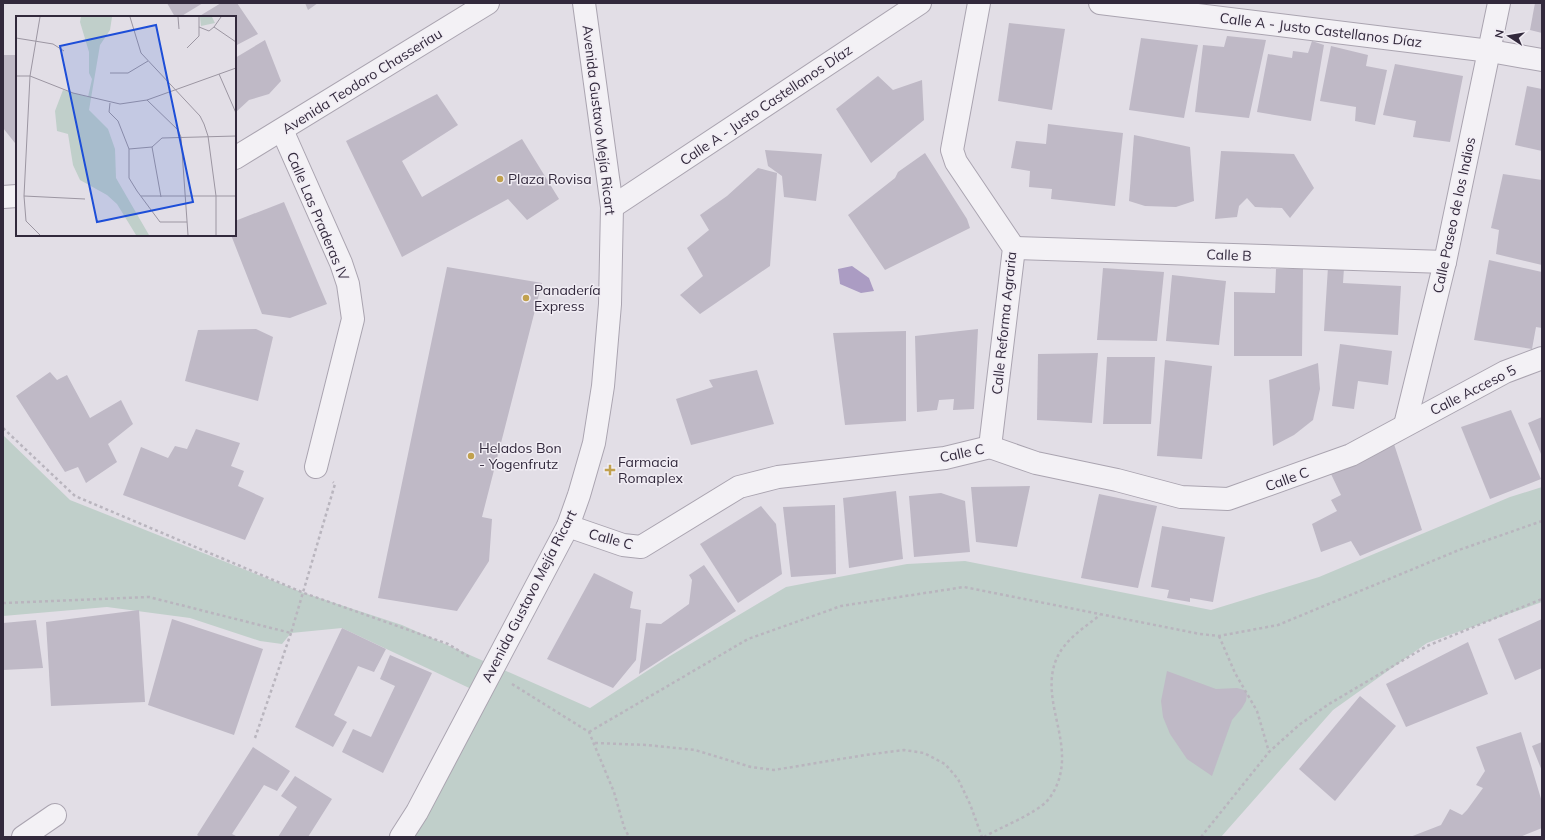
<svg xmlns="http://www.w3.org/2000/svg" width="1545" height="840" font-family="Mulish,sans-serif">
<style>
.green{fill:#c0cfca}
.water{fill:#ab9cc3}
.building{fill:#bfb9c6}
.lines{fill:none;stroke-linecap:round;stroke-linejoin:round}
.minor-casing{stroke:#aaa4b0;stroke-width:24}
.path{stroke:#b9b5be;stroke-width:2.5;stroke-dasharray:3 3;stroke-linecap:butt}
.minor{stroke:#f3f1f5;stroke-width:22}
.poi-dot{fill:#c1a14e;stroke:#f1edf4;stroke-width:1.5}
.labels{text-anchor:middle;stroke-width:3;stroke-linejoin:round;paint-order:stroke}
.street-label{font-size:14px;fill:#32293c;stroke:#f1edf4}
.poi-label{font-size:14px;fill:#32293c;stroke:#f1edf4;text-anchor:start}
.inset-road{fill:none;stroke:#9c96a2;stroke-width:1}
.view{fill:#1d4ed8;fill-opacity:0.15;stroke:#1d4ed8;stroke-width:2}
.inset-edge{fill:none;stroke:#32293c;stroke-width:2}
</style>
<rect width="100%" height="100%" fill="#e2dee6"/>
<polygon class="green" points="3,435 70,500 304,593 402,625 590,708 670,656 786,587 907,564 965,561 1211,610 1319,577 1510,497 1542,487 1542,602 1427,643 1333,710 1221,837 406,837 484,695 342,628 291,633 282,644 260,641 190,618 107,607 3,616"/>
<polygon class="water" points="852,266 869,278 874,291 861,293 840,284 838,269"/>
<g class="building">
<polygon points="167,3 203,3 180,17 175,17"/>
<polygon points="221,3 237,3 258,34 235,46 235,17 198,17"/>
<polygon points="305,3 318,3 308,10"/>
<polygon points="1535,3 1542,3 1542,33 1530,30"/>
<polygon points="1009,23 1065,29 1052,110 998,101"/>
<polygon points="1227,36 1266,40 1249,118 1195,112 1203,45 1224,47"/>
<polygon points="1141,38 1198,45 1184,118 1129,110"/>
<polygon points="265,40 281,81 269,94 249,100 236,112 235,58"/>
<polygon points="1312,41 1324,45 1311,121 1257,112 1268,54 1292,58 1293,51 1308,53"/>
<polygon points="1331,46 1368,55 1366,66 1387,70 1375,125 1355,121 1356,107 1320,101"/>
<polygon points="3,55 17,55 17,142 15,143 3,128"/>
<polygon points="1395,64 1463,76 1450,142 1413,137 1416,121 1383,115"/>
<polygon points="878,76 893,90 922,80 924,120 871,163 836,109"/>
<polygon points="1527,86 1542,89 1542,151 1515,145"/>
<polygon points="437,94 458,125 402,161 422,197 522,139 559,199 527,220 508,199 402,257 346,141"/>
<polygon points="1048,124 1123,133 1115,206 1051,199 1052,189 1029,187 1030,171 1011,168 1016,141 1046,144"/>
<polygon points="1134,135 1190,147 1194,201 1176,207 1145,206 1129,201"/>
<polygon points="765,150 822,154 816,201 784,197 782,176 768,166"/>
<polygon points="1221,151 1294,154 1314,188 1290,218 1282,208 1255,207 1247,198 1239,206 1237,217 1215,219"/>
<polygon points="925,153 967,219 970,228 885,270 848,215 895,178 898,172"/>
<polygon points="758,168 777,173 770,266 700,314 680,295 703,276 687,248 709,230 700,215 727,196"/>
<polygon points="1503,174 1542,180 1542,265 1496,254 1499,230 1491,228"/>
<polygon points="284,202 327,304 290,318 262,314 231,235 235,235 235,221"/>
<polygon points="1489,260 1542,272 1542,328 1536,327 1532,349 1474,340"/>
<polygon points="447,267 542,283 482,517 492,519 489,561 457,611 378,598"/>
<polygon points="1328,267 1344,268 1343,283 1401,286 1398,335 1324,331"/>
<polygon points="1103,268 1164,272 1157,341 1097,340"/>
<polygon points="1276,269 1303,269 1302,356 1234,356 1234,292 1275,293"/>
<polygon points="1172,275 1226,281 1219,345 1166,341"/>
<polygon points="256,329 273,337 258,401 185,381 198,330"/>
<polygon points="978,329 974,409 953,410 954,399 939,400 937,410 917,412 915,336"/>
<polygon points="906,331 906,421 845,425 833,333"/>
<polygon points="1340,344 1392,351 1388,385 1358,381 1354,409 1332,406"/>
<polygon points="1098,353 1092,423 1037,420 1038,354"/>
<polygon points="1107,357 1155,357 1151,424 1103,424"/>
<polygon points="1165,360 1212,366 1202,459 1157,456"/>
<polygon points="1318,363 1320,389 1313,420 1294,435 1273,446 1269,380"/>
<polygon points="757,370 774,424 691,445 676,399 713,387 709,380"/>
<polygon points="50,372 57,380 67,375 90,418 121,400 133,424 108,444 117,462 86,483 78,467 65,472 16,396"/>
<polygon points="1511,410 1541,479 1490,499 1461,427"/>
<polygon points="1542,417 1542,453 1541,454 1528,423"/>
<polygon points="196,429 240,443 231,466 244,471 238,486 264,498 245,540 123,495 141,447 168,458 175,446 187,449"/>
<polygon points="1394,444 1422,530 1360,556 1351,541 1321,552 1312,524 1337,511 1331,500 1341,495 1331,474"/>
<polygon points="1030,486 1017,547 976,542 971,487"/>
<polygon points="896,491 903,559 849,568 843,498"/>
<polygon points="941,493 965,501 970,552 914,557 909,496"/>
<polygon points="1099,494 1157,506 1138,588 1081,578"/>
<polygon points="835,505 836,574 791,577 783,507"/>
<polygon points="761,506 776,524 782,574 738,603 700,544"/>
<polygon points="1162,526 1225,537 1213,602 1190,598 1190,602 1167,598 1169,590 1151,587"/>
<polygon points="704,565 736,611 639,674 646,623 661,624 689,604 692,580 689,575"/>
<polygon points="594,573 633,592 630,608 641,610 636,660 613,688 547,659"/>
<polygon points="139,610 145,702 51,706 46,622"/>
<polygon points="172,619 263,649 234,735 148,705"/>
<polygon points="1542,619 1542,668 1515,680 1498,639"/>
<polygon points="36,620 43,668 3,670 3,623"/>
<polygon points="342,628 386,649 374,672 358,666 334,715 347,722 333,747 295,727"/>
<polygon points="1468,642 1488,694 1406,727 1386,684"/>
<polygon points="390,655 432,673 383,773 342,752 353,729 371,737 395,686 380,679"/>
<polygon points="1167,671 1216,689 1237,688 1244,690 1247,694 1246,701 1242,708 1232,720 1212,776 1187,759 1170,734 1163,717 1161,701"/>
<polygon points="1360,696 1396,726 1335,801 1299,769"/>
<polygon points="1521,732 1542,802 1542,828 1520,837 1410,837 1441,825 1450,809 1462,815 1467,810 1483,788 1476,785 1485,771 1476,747"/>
<polygon points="1542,742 1542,771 1532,746"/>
<polygon points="253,747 290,771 277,791 264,785 232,834 238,837 200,837 197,835"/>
<polygon points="295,776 332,799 308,837 278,837 297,807 281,796"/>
</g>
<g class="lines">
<defs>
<g id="minor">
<polyline points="979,3 952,150 956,162 1014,248 990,447"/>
<polyline points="1100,3 1490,51 1542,60"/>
<polyline points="282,130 341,263 348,284 353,319 316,467"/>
<polyline points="235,158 488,3"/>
<polyline points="3,197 17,196"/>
<polyline points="612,207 920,3"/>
<polyline points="1014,248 1445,262"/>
<polyline points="1405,425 1445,262 1499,3"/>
<polyline points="568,526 623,545 641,547 739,487 778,477 945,458 990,447 1036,463 1117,480 1181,497 1228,499 1351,455 1505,372 1542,358"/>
<polyline points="23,837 55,815"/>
<polyline points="401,837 417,812 568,526 579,495 594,443 603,386 610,304 612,207 584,3"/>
</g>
</defs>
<use href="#minor" class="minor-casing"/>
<g class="path">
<polyline points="3,428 75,496 304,593 448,644 471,658"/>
<polyline points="3,603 149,597 291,633 335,484 333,482"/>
<polyline points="1219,636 1235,673 1257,711 1269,752"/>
<polyline points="512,684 589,732 614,792 624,827 629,837"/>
<polyline points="589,732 748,639 841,606 964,587 1200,634 1219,636 1278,625 1459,550 1542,521"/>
<polyline points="255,738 291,633"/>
<polyline points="595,743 647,745 695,750 751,767 774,770 865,755 904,750 924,753 945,764 958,779 970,804 982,837"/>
<path d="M 984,837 C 1001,827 1035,814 1047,801 C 1050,798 1052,794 1054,791 C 1078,746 1039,703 1056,660 C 1064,640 1084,628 1100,615"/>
<polyline points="1201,837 1269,752 1299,725 1329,704 1427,646 1542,599"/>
</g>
<use href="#minor" class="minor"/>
</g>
<g class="poi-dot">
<circle cx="500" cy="179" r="4"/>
<circle cx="526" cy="298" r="4"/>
<circle cx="471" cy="456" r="4"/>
<path d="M608 464h4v4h4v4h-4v4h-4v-4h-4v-4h4z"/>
</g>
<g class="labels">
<g class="street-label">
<text transform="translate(1321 30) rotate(7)" y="5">Calle A - Justo Castellanos Díaz</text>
<text transform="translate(362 81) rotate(-32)" y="5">Avenida Teodoro Chasseriau</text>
<text transform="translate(766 105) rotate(-34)" y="5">Calle A - Justo Castellanos Díaz</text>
<text transform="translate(599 120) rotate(83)" y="5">Avenida Gustavo Mejía Ricart</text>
<text transform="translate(1454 215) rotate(-78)" y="5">Calle Paseo de los Indios</text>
<text transform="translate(318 216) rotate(67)" y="5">Calle Las Praderas IV</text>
<text transform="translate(1229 255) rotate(2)" y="5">Calle B</text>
<text transform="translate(1004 323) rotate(-84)" y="5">Calle Reforma Agraria</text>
<text transform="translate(1473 390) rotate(-27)" y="5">Calle Acceso 5</text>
<text transform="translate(962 453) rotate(-12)" y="5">Calle C</text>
<text transform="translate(1287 479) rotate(-20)" y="5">Calle C</text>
<text transform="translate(611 539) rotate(15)" y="5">Calle C</text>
<text transform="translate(529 596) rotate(-63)" y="5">Avenida Gustavo Mejía Ricart</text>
</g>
<g class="poi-label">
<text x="508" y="184">Plaza Rovisa</text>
<text x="534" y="295">Panadería<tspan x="534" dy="16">Express</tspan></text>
<text x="479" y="453">Helados Bon<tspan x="479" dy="16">- Yogenfrutz</tspan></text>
<text x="618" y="467">Farmacia<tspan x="618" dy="16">Romaplex</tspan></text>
</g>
</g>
<g transform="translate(16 16)">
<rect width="220" height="220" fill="#e2dee6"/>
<path d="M 65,1 L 96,1 L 94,14 L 84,29 L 73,94 L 92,113 L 99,133 L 100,162 L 133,219 L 120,219 L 101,188 L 91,179 L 64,164 L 57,149 L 52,118 L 41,115 L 39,95 L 47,74 L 72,81 L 76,63 L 73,57 L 73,36 L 64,6 ZM 184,1 L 196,1 L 199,7 L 185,10 Z" fill="#c0cfca"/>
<path class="inset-road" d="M 114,1 L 125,37 L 184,100 L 188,108 L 192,120 L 200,180 L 200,219M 162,1 L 163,13M 183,11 L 193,15 L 198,11 L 220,26M 198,11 L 205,1M 0,22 L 37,28 L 48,35M 171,32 L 183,20 L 183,1M 94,57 L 112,57 L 132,45M 203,58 L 220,97M 0,60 L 14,60 L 57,77 L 104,88 L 131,84 L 220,52M 131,84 L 162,114 L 165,121 L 172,219M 94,87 L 93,96 L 102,105 L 113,133 L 113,162 L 121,175 L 144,206 L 171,206M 136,131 L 145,181M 113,133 L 136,131 L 146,122 L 220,120M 8,180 L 69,183M 125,180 L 220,180M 24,219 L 10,205 L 8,180 L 14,60 L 24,1"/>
<path class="view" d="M 140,9 L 177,186 L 81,206 L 44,30 Z"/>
<rect width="220" height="220" class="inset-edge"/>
</g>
<rect width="1545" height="840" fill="none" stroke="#32293c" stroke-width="8"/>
<g transform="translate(1509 36) rotate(282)" stroke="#f1edf4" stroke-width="3" paint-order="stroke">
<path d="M0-3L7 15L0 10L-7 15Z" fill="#32293c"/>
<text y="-6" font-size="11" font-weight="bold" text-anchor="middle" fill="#32293c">N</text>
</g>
</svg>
